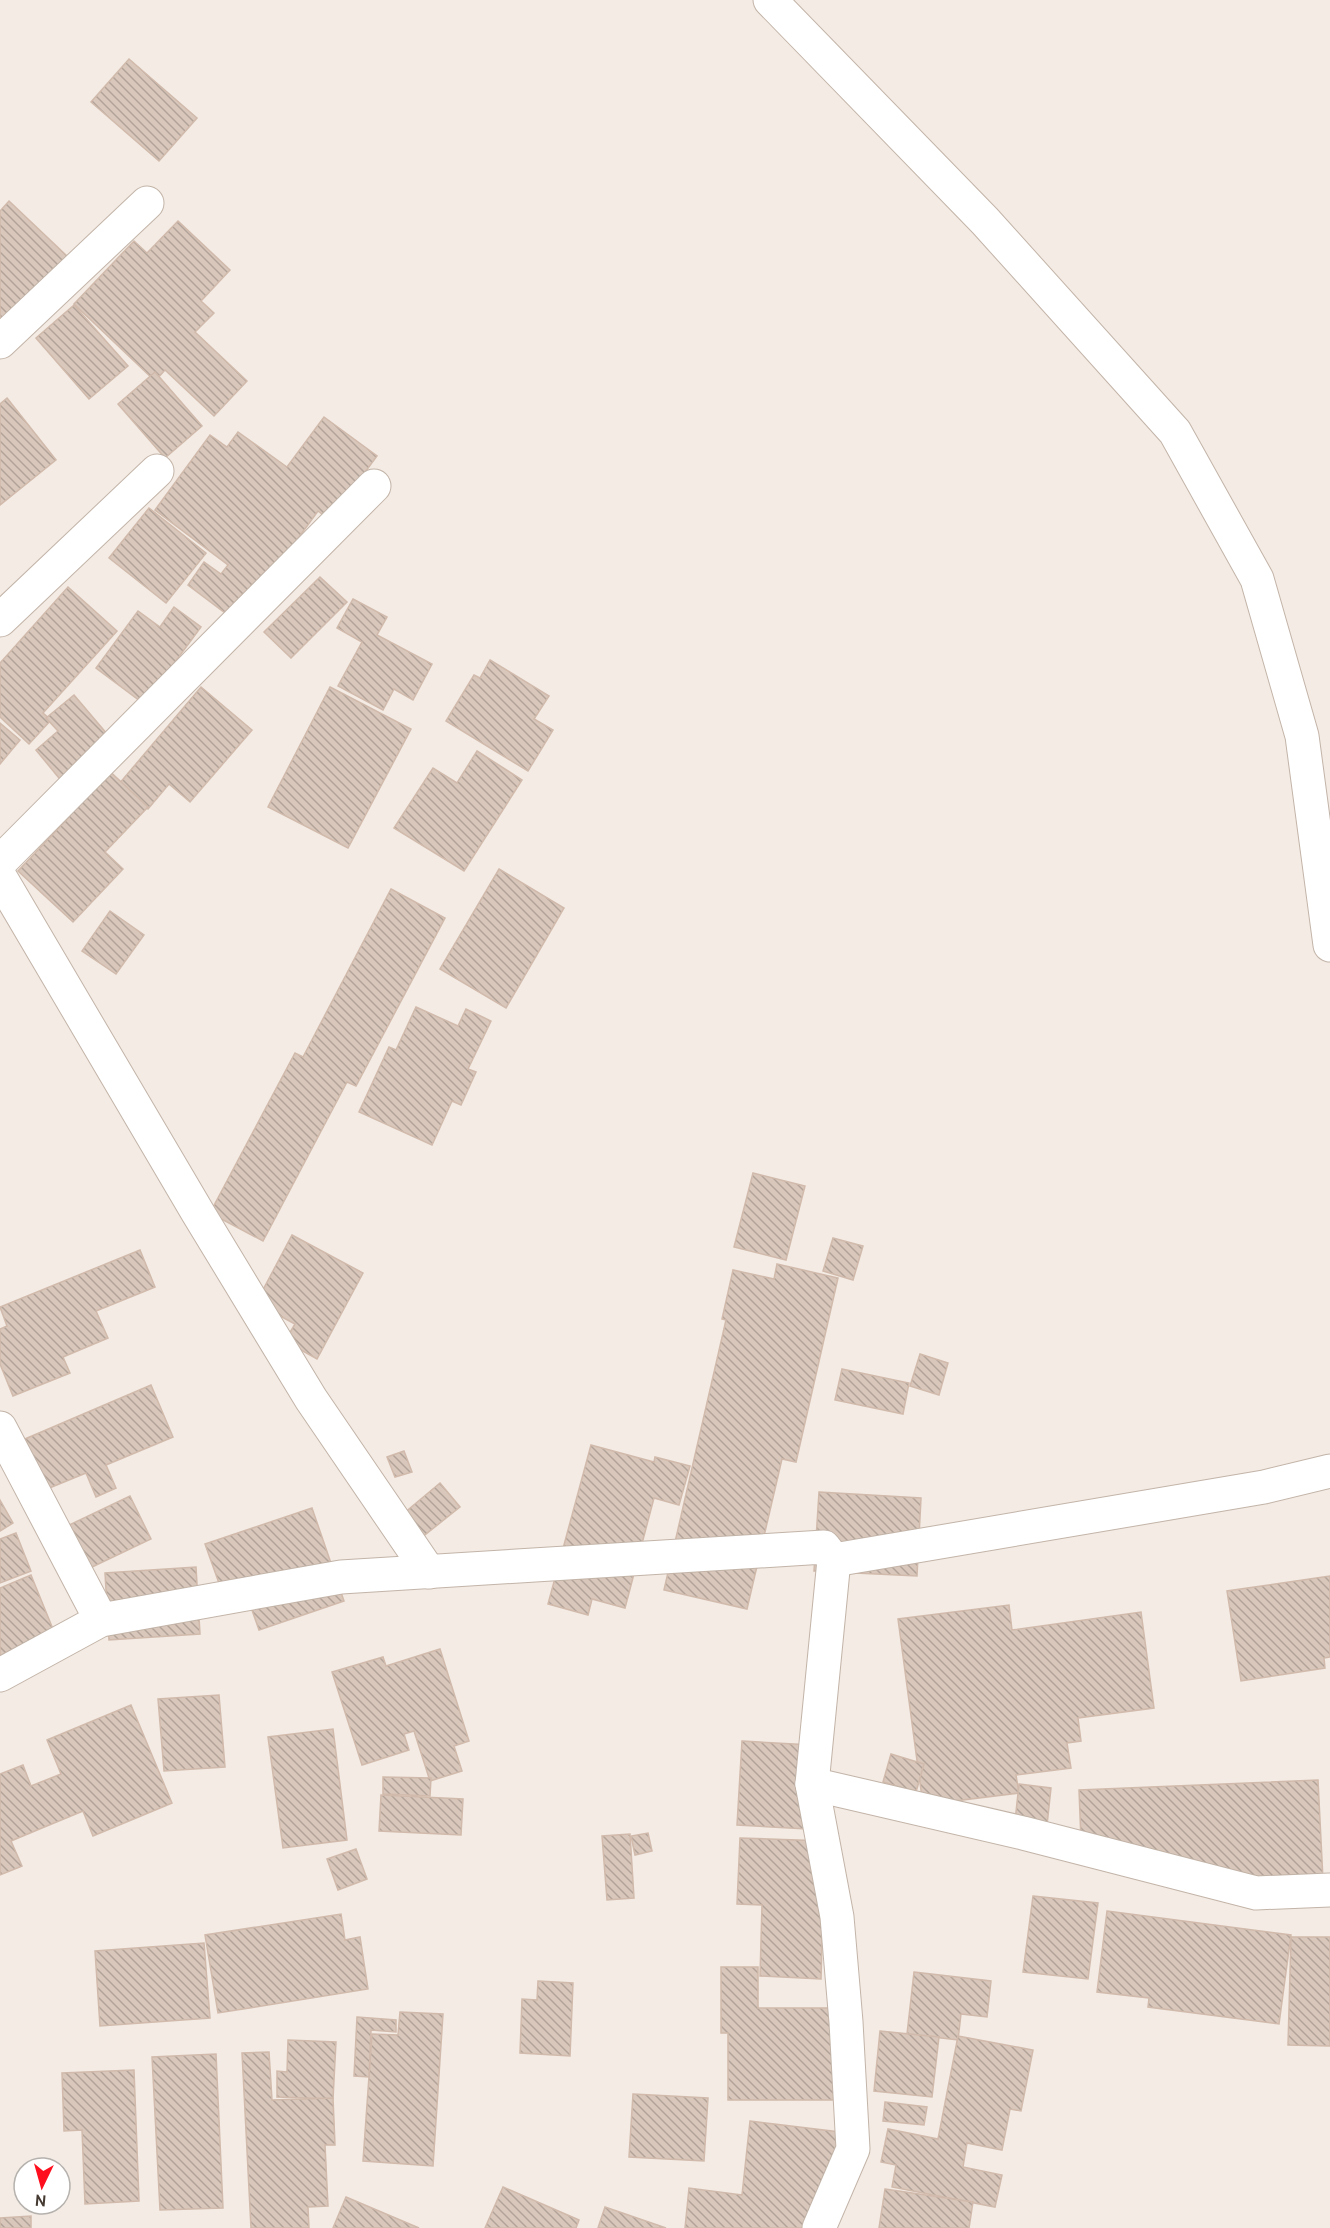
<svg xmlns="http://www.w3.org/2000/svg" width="1330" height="2228" font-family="Cabin,sans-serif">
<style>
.building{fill:url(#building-back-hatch);stroke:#d1baab;stroke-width:1.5}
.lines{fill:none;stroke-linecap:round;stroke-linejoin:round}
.minor-casing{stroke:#c3b4a8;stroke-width:35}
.minor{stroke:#fff;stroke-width:33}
</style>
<defs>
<pattern id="building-back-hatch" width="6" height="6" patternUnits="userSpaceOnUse" patternTransform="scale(1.5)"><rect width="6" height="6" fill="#d9c7bb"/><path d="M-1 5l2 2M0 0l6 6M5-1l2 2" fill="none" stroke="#b2a399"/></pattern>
</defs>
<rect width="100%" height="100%" fill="#f3ebe4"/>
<g class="building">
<polygon points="129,59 197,118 159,161 91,102"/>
<polygon points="9,201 67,256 0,328 0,211"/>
<polygon points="178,221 230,270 201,301 214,313 195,332 247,381 214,416 165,370 155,381 74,304 134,241 147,253"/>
<polygon points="74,305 128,366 89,399 36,338"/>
<polygon points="155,372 202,426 165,458 118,404"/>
<polygon points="7,398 56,460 0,505 0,404"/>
<polygon points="324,417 377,456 330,520 318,511 237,622 188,585 204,562 221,574 228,565 155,510 210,435 227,447 238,432 287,467"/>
<polygon points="149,508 206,553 166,603 109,558"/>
<polygon points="320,577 347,602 291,658 264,632"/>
<polygon points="68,587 117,631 43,713 51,720 29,744 0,717 0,663"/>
<polygon points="353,599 387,617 377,635 432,664 413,700 394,689 383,710 338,686 362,642 337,628"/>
<polygon points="174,607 201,627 144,704 96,668 138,611 160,627"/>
<polygon points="490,660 549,696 534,719 553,730 528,771 446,721 474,675 480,678"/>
<polygon points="201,687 252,730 190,802 169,784 148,809 119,784"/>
<polygon points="330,687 411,729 348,848 268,807"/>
<polygon points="74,695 113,741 63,783 36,750 58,731 46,718"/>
<polygon points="0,723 20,740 0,764"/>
<polygon points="477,751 522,780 464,871 394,828 433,768 457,783"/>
<polygon points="102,764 148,807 105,852 123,869 73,922 18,871 69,817 60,808"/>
<polygon points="499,869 564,908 506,1008 440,969"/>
<polygon points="391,889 445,918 356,1086 347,1082 263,1241 210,1213 295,1053 303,1057"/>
<polygon points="110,911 144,935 116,974 82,951"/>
<polygon points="416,1007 458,1026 466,1009 491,1021 468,1069 476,1072 461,1105 452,1101 432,1145 359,1112 389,1047 396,1050"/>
<polygon points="753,1173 805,1186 786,1260 734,1247"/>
<polygon points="292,1235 363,1273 317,1359 285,1341 295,1324 256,1303"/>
<polygon points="833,1238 863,1246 853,1280 823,1271"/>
<polygon points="140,1250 155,1287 96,1311 108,1338 63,1357 70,1373 13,1396 0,1364 0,1329 7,1326 0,1307"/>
<polygon points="777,1264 838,1278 796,1462 782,1459 747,1609 664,1590 726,1320 722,1319 733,1270 774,1279"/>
<polygon points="920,1354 948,1363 939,1395 910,1386"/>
<polygon points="842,1369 909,1383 903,1414 835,1400"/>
<polygon points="151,1385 173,1437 106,1465 116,1488 96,1497 86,1473 47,1489 25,1439"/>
<polygon points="591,1445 654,1462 655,1457 690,1466 679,1505 654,1498 625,1608 592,1599 588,1615 548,1604"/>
<polygon points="404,1451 412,1472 395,1477 387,1457"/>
<polygon points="440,1483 460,1507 416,1542 397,1519"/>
<polygon points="819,1492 921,1498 917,1576 814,1571"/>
<polygon points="130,1496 151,1539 88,1569 67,1526"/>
<polygon points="0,1500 13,1523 0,1531"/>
<polygon points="312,1508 344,1601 259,1630 246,1593 225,1600 205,1544"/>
<polygon points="16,1533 31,1571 0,1583 0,1539"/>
<polygon points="196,1567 200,1634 109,1640 105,1573"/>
<polygon points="31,1575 55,1634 0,1657 0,1588"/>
<polygon points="1330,1576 1330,1657 1324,1658 1325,1668 1241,1681 1227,1591"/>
<polygon points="1009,1605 1012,1630 1141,1612 1154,1708 1078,1718 1081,1741 1067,1743 1071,1768 1016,1775 1019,1793 923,1805 898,1619"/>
<polygon points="440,1649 469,1741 454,1746 462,1771 430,1781 414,1731 404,1734 409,1750 362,1765 332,1672 383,1657 386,1666"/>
<polygon points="219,1695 225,1767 164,1771 158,1699"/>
<polygon points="131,1705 172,1803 93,1836 83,1811 42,1828 11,1841 22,1866 0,1875 0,1774 23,1765 31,1786 61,1774 47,1740"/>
<polygon points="333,1729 347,1840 283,1848 268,1737"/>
<polygon points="742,1741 830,1746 825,1830 737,1825"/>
<polygon points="891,1754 924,1764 916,1792 883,1782"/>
<polygon points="383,1777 431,1778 430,1796 383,1794"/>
<polygon points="1318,1780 1323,1880 1135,1877 1134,1863 1082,1865 1079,1790"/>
<polygon points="1019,1784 1051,1788 1045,1844 1013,1840"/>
<polygon points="381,1795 463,1799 461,1835 379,1831"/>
<polygon points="648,1833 652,1851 635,1855 631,1836"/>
<polygon points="630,1834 634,1898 607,1900 602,1836"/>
<polygon points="740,1838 825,1841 821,1979 760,1976 762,1905 737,1904"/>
<polygon points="356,1849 367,1879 338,1890 327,1859"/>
<polygon points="1033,1896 1098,1903 1088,1979 1023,1972"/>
<polygon points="1107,1911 1291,1935 1279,2024 1148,2007 1149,1998 1097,1992"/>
<polygon points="341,1914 345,1940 360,1937 368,1989 218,2013 205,1935"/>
<polygon points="1291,1937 1330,1937 1330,2046 1288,2045"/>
<polygon points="204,1943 210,2018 100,2026 95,1951"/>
<polygon points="721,1967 758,1967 758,2008 846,2008 845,2100 728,2100 728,2033 721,2033"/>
<polygon points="914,1972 991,1981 987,2017 961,2014 958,2040 907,2034"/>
<polygon points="538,1981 573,1983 570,2056 520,2053 522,1999 537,2000"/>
<polygon points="400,2012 443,2014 433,2166 363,2161 372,2034 398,2035"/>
<polygon points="357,2017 396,2020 396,2032 371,2030 369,2077 354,2076"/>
<polygon points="880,2031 939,2037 932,2097 874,2091"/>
<polygon points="958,2036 1033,2050 1021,2111 1010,2109 1002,2150 967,2143 963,2167 1002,2175 995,2207 892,2187 896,2165 881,2162 888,2129 938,2139"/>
<polygon points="288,2040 336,2042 333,2099 277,2097 277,2071 287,2072"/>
<polygon points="269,2052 272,2100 333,2098 335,2145 325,2145 328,2206 308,2207 309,2228 251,2228 242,2053"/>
<polygon points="216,2054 223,2208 160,2210 152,2057"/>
<polygon points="134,2070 139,2201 85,2204 82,2130 64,2131 62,2073"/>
<polygon points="633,2094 708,2098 704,2161 629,2157"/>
<polygon points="885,2102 927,2107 924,2125 883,2121"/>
<polygon points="750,2121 848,2133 837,2228 685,2228 689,2188 742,2195"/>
<polygon points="503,2187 579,2220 576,2228 485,2228"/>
<polygon points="885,2189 973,2202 969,2228 879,2228"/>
<polygon points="346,2197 419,2228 333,2228"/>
<polygon points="605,2207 666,2228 598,2228"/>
<polygon points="31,2216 31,2228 0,2228 0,2218"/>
</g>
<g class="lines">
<defs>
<g id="minor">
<polyline points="770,0 985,221 1175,432 1257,579 1302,736 1330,945"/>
<polyline points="0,342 147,203"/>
<polyline points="0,620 157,471"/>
<polyline points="0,862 374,486"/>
<polyline points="0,877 198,1213 311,1399 429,1572"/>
<polyline points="0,1428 101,1620"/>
<polyline points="0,1675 101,1620 341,1577 824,1547 834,1560 1264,1487 1330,1471"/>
<polyline points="812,1784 1023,1833 1256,1893 1330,1890"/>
<polyline points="819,2228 853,2149 846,2022 837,1917 812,1784 834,1560"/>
</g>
</defs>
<use href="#minor" class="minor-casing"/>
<use href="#minor" class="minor"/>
</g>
<g transform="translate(42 2186) rotate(185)"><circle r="28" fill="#ffffff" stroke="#b5b1ad" stroke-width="1.5"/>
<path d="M0-4.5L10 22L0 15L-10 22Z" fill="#ff0f1e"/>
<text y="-9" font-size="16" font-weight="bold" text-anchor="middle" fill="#463b33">N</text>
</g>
</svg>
